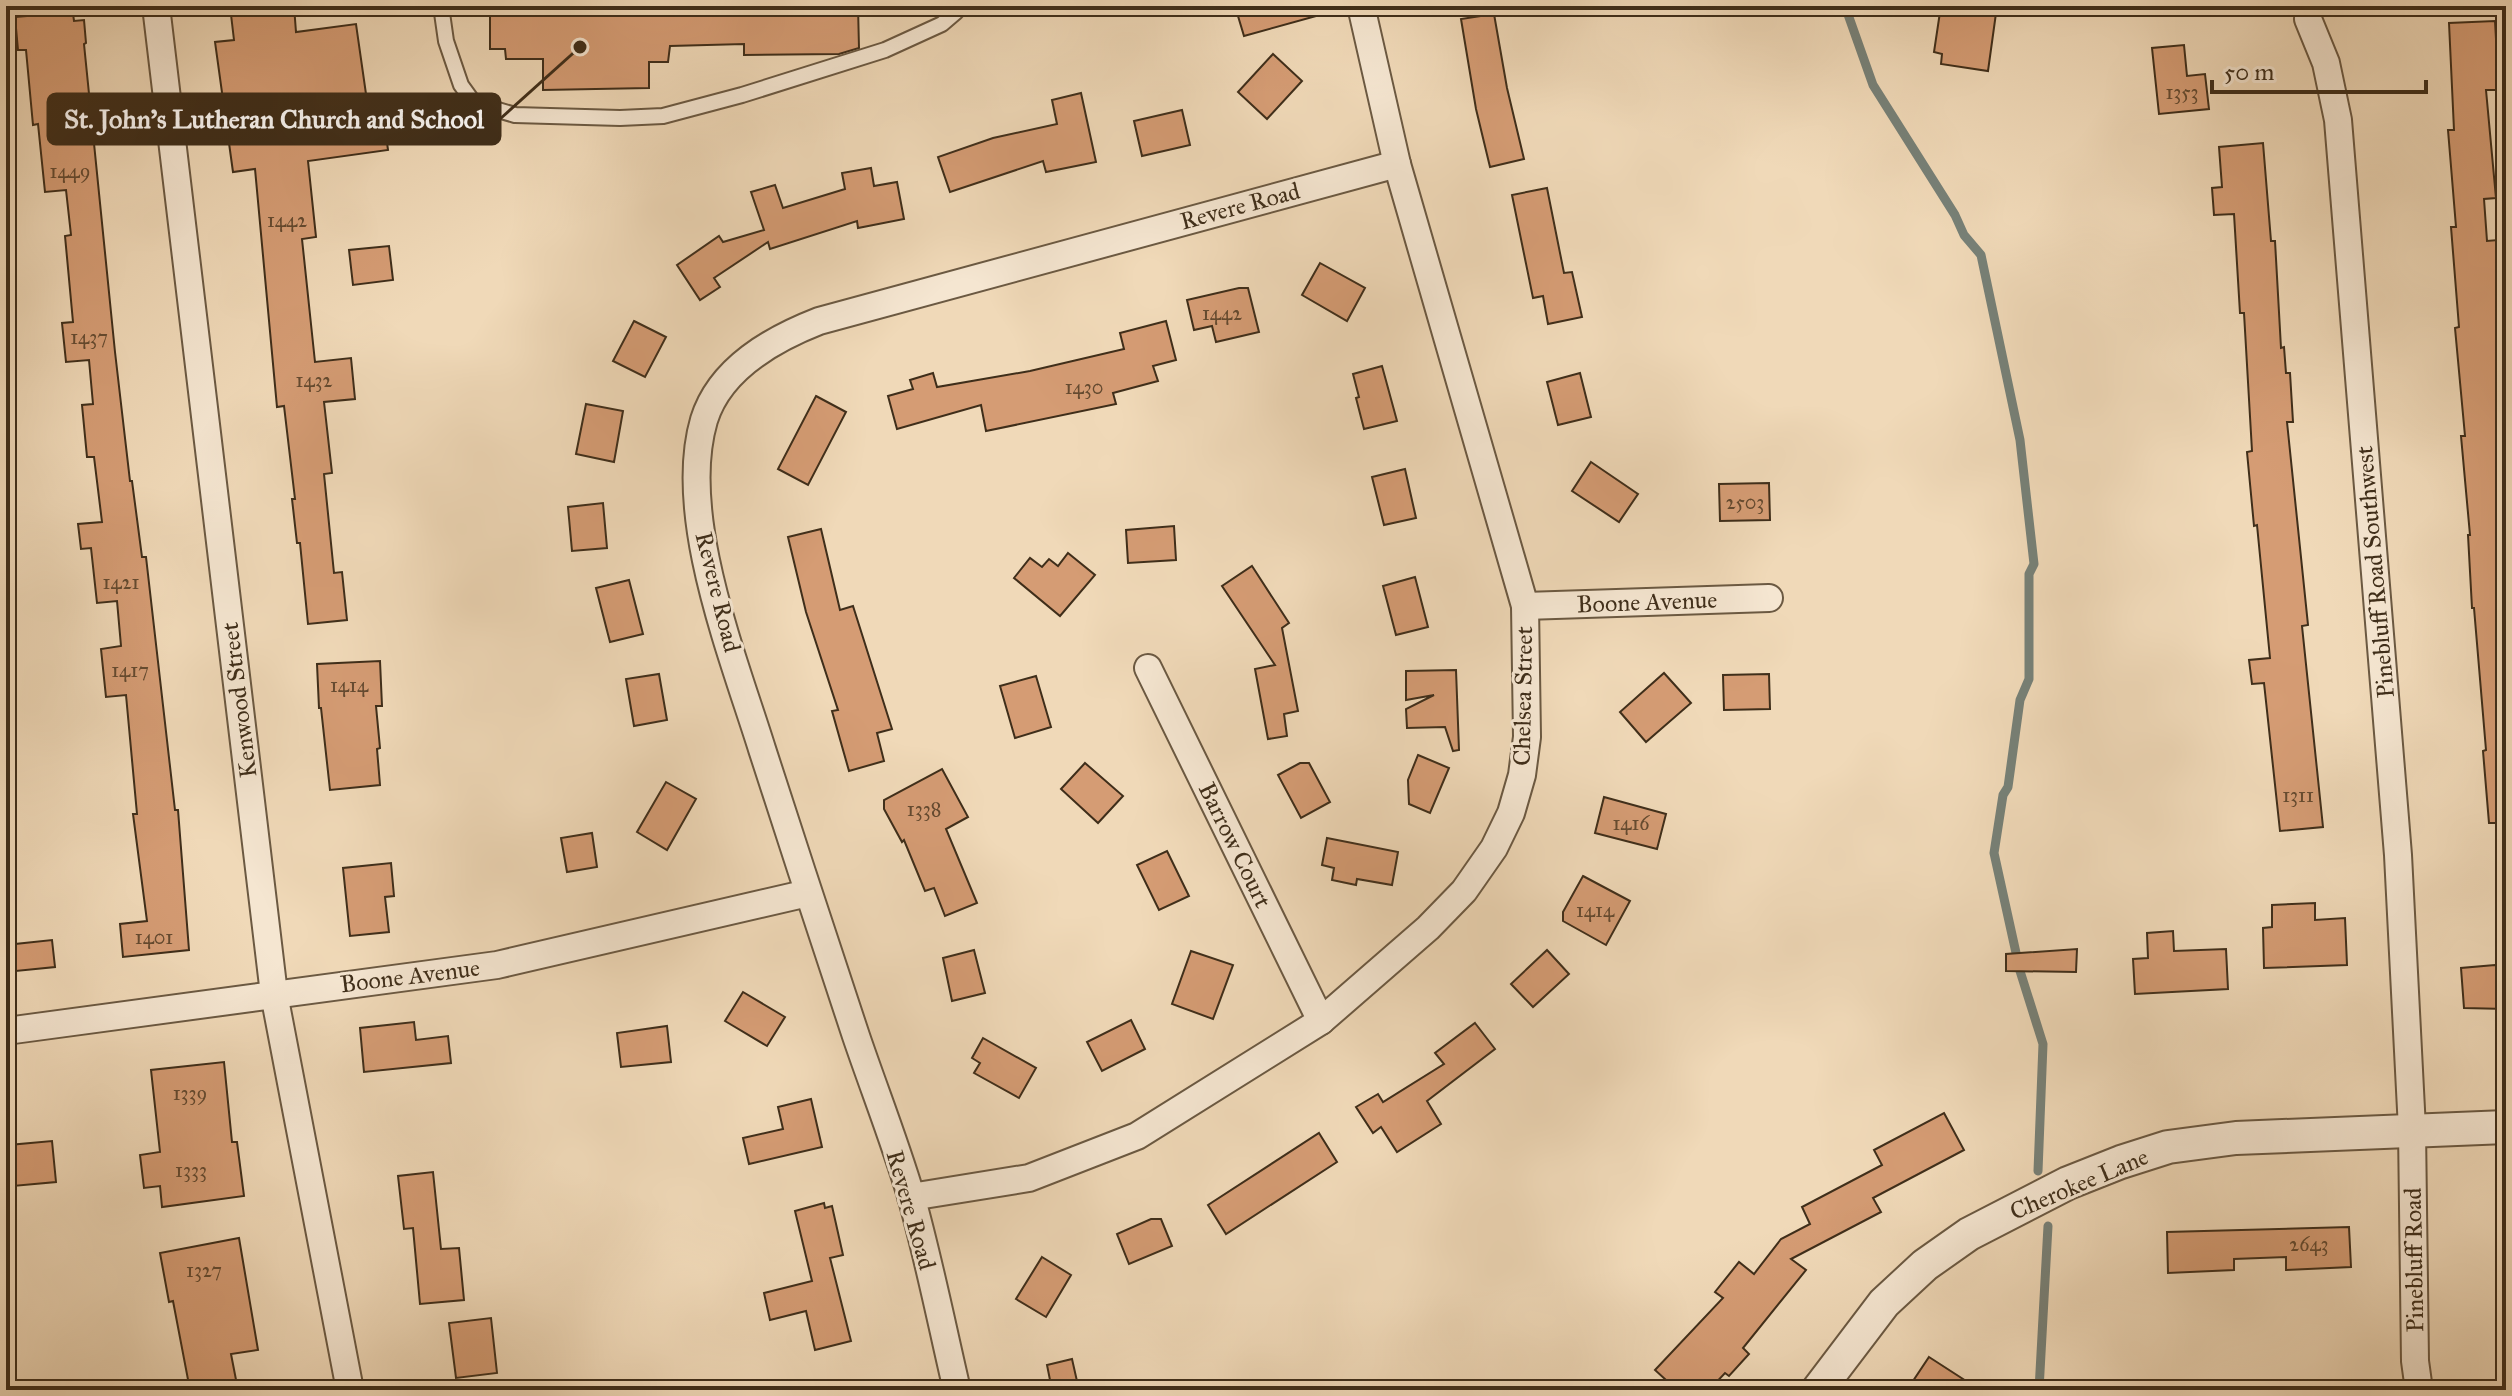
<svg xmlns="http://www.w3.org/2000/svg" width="2512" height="1396" font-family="'IM FELL Great Primer',serif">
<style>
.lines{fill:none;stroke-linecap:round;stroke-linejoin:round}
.stream{stroke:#778178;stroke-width:9}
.building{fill:#d59c74;stroke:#3f2e1a;stroke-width:2}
.service-casing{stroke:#6b5942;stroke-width:18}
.minor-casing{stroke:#6b5942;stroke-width:30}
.tertiary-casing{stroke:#6b5942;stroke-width:36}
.service{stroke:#f5e6d1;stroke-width:14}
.minor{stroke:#f5e6d1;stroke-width:26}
.tertiary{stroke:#f5e6d1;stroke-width:32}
.labels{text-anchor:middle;stroke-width:6;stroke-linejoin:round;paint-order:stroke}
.number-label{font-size:20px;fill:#644a30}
.street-label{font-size:24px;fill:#3f2e1a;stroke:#f5e6d1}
.leader{fill:none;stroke:#3f2e1a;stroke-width:3}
.callout-dot{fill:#3f2e1a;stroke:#f5e6d1;stroke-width:3}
.callout{fill:#3f2e1a;stroke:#3f2e1a;stroke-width:3}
.callout-label{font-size:26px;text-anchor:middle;font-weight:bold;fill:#fff}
</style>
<rect width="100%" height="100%" fill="#f0d9b8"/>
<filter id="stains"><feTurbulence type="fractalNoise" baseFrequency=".0025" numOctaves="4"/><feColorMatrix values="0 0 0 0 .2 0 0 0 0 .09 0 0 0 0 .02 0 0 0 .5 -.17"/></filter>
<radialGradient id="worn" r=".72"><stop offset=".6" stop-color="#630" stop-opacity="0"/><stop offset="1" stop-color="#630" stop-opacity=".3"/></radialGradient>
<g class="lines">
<g class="stream">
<polyline points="1845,6 1873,85 1955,215 1964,235 1981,255 2020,440 2034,564 2029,574 2029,679 2020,700 2008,787 2003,795 1994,853 2020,971 2043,1044 2038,1171"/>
<polyline points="2039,1390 2048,1226"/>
</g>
</g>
<g class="building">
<polygon points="37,6 72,6 74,21 84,20 86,43 84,44 115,352 130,481 132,481 142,557 146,557 175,810 178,810 189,950 123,957 120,924 147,921 133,814 137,814 126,695 106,697 101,649 121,646 117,601 97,603 91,548 81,549 78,524 102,522 94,457 87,457 82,405 93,404 89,360 66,362 62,323 73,322 65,236 71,235 66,190 45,192 38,124 33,125 26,50 18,50 15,17 38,15"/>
<polygon points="230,6 294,6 296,32 356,24 369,115 383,113 388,150 308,161 316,237 302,239 315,362 351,358 355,399 324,402 332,473 324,474 334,573 342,572 347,620 308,624 300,543 297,543 292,499 295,499 284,406 277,407 255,169 233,172 215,42 234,40"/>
<polygon points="490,6 858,6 859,48 839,54 744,55 744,44 670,46 668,62 649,62 649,88 543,90 543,59 506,59 505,49 490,49"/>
<polygon points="1235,6 1326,6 1327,13 1244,36"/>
<polygon points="1950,6 1997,6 1988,71 1941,64 1942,54 1934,52 1940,12 1949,12"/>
<polygon points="1494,14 1507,88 1524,159 1490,167 1476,109 1461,19"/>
<polygon points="2495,21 2497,57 2506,56 2506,90 2486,90 2496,198 2484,199 2487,241 2498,240 2501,267 2506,267 2506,823 2489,823 2483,751 2486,750 2474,608 2472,608 2468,535 2470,535 2461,436 2465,436 2455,328 2459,327 2451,227 2456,227 2448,130 2454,130 2449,23"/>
<polygon points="2184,45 2187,76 2205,74 2209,109 2159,114 2152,48"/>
<polygon points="1273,54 1302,81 1267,119 1238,92"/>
<polygon points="1081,93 1096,162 1046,172 1043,161 950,192 938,157 993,138 1057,124 1052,100"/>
<polygon points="1182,110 1190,145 1142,156 1134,121"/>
<polygon points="2263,143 2271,241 2275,241 2281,348 2284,347 2286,373 2290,373 2293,422 2287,422 2308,625 2302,626 2323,827 2280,831 2264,683 2252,684 2249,660 2270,658 2257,525 2254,526 2247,452 2252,451 2244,313 2240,313 2234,214 2214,215 2212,188 2222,187 2219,147"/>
<polygon points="871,168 874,186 897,182 904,219 858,228 857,221 770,249 768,242 714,278 720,287 700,300 677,265 719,236 723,242 764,230 751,192 775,185 783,208 845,189 842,173"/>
<polygon points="1547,188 1564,273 1572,272 1582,317 1548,324 1543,296 1533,298 1512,195"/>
<polygon points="389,246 393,280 353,285 349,250"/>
<polygon points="1320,263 1365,288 1347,321 1302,295"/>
<polygon points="1239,288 1248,288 1259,332 1216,342 1212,326 1194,330 1187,300"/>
<polygon points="634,321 666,337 645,377 613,361"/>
<polygon points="1166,321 1176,360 1153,366 1158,381 1113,393 1116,404 986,431 981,405 897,429 888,396 913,389 910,380 933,373 937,387 1030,371 1124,349 1120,333"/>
<polygon points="1382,366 1397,421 1364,429 1356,398 1359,397 1353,374"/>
<polygon points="1580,373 1591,417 1558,425 1547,382"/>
<polygon points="816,396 846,412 808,485 778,469"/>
<polygon points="586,404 623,411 614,462 576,454"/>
<polygon points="1591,462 1638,494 1619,522 1572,491"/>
<polygon points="1405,469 1416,518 1384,525 1372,477"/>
<polygon points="1769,483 1770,520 1720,521 1719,484"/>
<polygon points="603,503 607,548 572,551 568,507"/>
<polygon points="1174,526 1176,560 1128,563 1126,530"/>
<polygon points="821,529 840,610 853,606 892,729 877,733 884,761 849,771 832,711 838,710 806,612 788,537"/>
<polygon points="1068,553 1095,575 1060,616 1014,578 1030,558 1042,567 1049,559 1058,566"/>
<polygon points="1252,566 1289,623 1282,628 1298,711 1284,714 1287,736 1268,739 1255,669 1275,665 1222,586"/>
<polygon points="1415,577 1428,627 1396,635 1383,586"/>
<polygon points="629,580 643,634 610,642 596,588"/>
<polygon points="380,661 382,706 376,706 380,748 377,749 380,785 330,790 321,708 319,708 317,664"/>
<polygon points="1456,670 1459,750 1453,751 1445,727 1407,728 1406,709 1434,695 1406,700 1406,671"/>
<polygon points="1664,673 1691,703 1646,742 1620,712"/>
<polygon points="659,674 667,720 634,726 626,679"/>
<polygon points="1769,674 1770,709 1724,710 1723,675"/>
<polygon points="1036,676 1051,727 1015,738 1000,686"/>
<polygon points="1418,755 1449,768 1430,813 1409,804 1408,780"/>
<polygon points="1085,763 1123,796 1098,823 1061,789"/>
<polygon points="1300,763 1309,763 1330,802 1301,818 1278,775"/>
<polygon points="942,769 968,817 946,829 977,903 945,916 934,888 925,891 904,840 902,842 884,809 884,800"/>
<polygon points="666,782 696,799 667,850 637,832"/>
<polygon points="1604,797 1666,814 1657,849 1595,833"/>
<polygon points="592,833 597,867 567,872 561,838"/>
<polygon points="1327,838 1398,852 1392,885 1357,879 1356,885 1332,880 1334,868 1322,865"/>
<polygon points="1167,851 1189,896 1159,910 1137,865"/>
<polygon points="391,863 394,896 385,897 389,932 350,936 343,868"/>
<polygon points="1583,876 1630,901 1606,945 1563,921 1563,912"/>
<polygon points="2315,903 2315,920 2345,918 2347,965 2264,968 2263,928 2272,927 2272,905"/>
<polygon points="2173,931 2174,951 2226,949 2228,989 2135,994 2133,959 2148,958 2147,933"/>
<polygon points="52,940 55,967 6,972 6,945"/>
<polygon points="2077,949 2076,972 2006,971 2006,954"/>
<polygon points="974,950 985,993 952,1001 943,958"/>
<polygon points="1547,950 1569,974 1533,1007 1511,984"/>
<polygon points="1191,951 1233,965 1213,1019 1172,1004"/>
<polygon points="2495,965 2506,967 2506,1009 2464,1008 2461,968"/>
<polygon points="743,992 785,1017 767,1046 725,1021"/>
<polygon points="1131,1020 1145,1049 1102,1071 1087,1042"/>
<polygon points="414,1022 416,1040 448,1036 451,1063 364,1072 360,1028"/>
<polygon points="1475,1023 1495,1049 1427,1101 1441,1124 1397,1152 1381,1127 1373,1133 1356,1107 1378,1094 1383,1102 1444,1064 1435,1053"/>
<polygon points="667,1026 671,1062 621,1067 617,1033"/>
<polygon points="983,1038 1036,1068 1019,1098 974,1073 980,1063 972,1058"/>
<polygon points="224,1062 232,1142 237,1142 244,1196 162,1207 160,1186 144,1188 140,1155 160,1152 151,1070"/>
<polygon points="811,1099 822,1147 749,1164 743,1138 783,1129 778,1107"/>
<polygon points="1944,1113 1964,1150 1873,1198 1881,1212 1791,1259 1806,1270 1743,1348 1749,1354 1729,1376 1725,1373 1709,1390 1677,1390 1655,1370 1723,1298 1715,1292 1739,1262 1754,1274 1781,1239 1810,1224 1802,1207 1882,1165 1874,1150"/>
<polygon points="1319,1133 1337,1162 1226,1234 1208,1205"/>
<polygon points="52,1141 56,1182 13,1186 9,1145"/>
<polygon points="433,1172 441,1249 459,1248 464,1300 420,1304 413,1228 404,1229 398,1176"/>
<polygon points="824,1203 825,1208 832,1206 843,1255 830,1258 851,1341 815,1350 806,1311 770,1320 764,1293 812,1281 795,1211"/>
<polygon points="1151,1219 1161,1219 1172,1246 1129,1264 1117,1234"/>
<polygon points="2349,1227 2351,1267 2286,1270 2286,1257 2234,1259 2234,1270 2168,1273 2167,1232"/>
<polygon points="239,1238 258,1350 231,1354 238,1390 190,1390 173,1301 169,1302 160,1253"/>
<polygon points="1042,1257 1071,1275 1046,1317 1016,1299"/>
<polygon points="491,1318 497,1373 456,1378 449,1323"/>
<polygon points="1929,1357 1980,1390 1907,1390"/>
<polygon points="1072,1359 1079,1390 1052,1390 1047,1365"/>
</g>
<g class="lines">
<defs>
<polyline id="service" points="441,6 446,41 461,85 474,103 515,115 620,118 663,116 742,95 885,50 942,24 956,12 958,6"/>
<g id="minor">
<polyline points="156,6 274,994 350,1390"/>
<polyline points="2308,19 2326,63 2338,120 2398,855 2412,1129 2415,1361 2419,1390"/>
<polyline points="1525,606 1769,598"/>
<polyline points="1148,668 1321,1021"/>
<polyline points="6,1031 497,965 808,893"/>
<polyline points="911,1197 1029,1178 1137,1136 1321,1021 1428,928 1464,891 1494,848 1511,813 1522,775 1527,737 1525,606 1397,164 1361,6"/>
<path d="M 957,1390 C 942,1326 929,1260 911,1196 C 895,1142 874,1089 856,1036 C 824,940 793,845 762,749 C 733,656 676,515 704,420 C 720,368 773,339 819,321 L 1397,164"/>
</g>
<polyline id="tertiary" points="1818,1390 1884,1303 1925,1265 1969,1234 2068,1183 2121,1162 2168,1147 2236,1138 2506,1127"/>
</defs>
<use href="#service" class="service-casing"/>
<use href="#minor" class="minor-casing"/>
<use href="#tertiary" class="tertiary-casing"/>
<use href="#service" class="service"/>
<use href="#minor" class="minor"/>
<use href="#tertiary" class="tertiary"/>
</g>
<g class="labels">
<g class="number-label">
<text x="2182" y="99">1353</text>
<text x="70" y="178">1449</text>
<text x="287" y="227">1442</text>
<text x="1222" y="320">1442</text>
<text x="89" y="344">1437</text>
<text x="314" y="387">1432</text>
<text x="1084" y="394">1430</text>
<text x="1745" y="509">2503</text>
<text x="121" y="589">1421</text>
<text x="130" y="677">1417</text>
<text x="349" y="692">1414</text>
<text x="2298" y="802">1311</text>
<text x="924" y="816">1338</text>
<text x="1631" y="830">1416</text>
<text x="1595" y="917">1414</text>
<text x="154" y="944">1401</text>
<text x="190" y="1100">1339</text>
<text x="191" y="1177">1333</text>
<text x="2309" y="1251">2643</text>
<text x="204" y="1277">1327</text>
</g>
<g class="street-label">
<text transform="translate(1240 206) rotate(-15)" y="8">Revere Road</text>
<text transform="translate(2375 572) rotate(-95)" y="8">Pinebluff Road Southwest</text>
<text transform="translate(718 592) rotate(76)" y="8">Revere Road</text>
<text transform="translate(1647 602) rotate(-2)" y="8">Boone Avenue</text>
<text transform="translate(1523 696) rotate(-89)" y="8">Chelsea Street</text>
<text transform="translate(239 700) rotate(-97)" y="8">Kenwood Street</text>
<text transform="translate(1235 845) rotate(64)" y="8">Barrow Court</text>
<text transform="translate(410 976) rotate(-7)" y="8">Boone Avenue</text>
<text transform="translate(2079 1184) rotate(-23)" y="8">Cherokee Lane</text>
<text transform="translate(911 1210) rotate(74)" y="8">Revere Road</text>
<text transform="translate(2414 1260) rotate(-91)" y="8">Pinebluff Road</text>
</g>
</g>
<path class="leader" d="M580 47L500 119"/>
<circle class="callout-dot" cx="580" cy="47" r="8"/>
<rect class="callout" x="48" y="94" width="452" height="50" rx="8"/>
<g class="callout-label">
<text x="274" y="128">St. John's Lutheran Church and School</text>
</g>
<rect width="2512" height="1396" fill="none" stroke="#f0d9b8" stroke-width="32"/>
<rect x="8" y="8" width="2496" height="1380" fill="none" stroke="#3f2e1a" stroke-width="4"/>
<rect x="16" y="16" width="2480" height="1364" fill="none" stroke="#3f2e1a" stroke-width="2"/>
<path d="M2212 80v12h214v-12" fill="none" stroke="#3f2e1a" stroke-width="4"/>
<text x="2224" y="80" font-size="24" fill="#3f2e1a" stroke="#f5e6d1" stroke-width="6" paint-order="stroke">50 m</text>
<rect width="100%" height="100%" filter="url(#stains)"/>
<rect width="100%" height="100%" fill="url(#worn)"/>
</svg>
